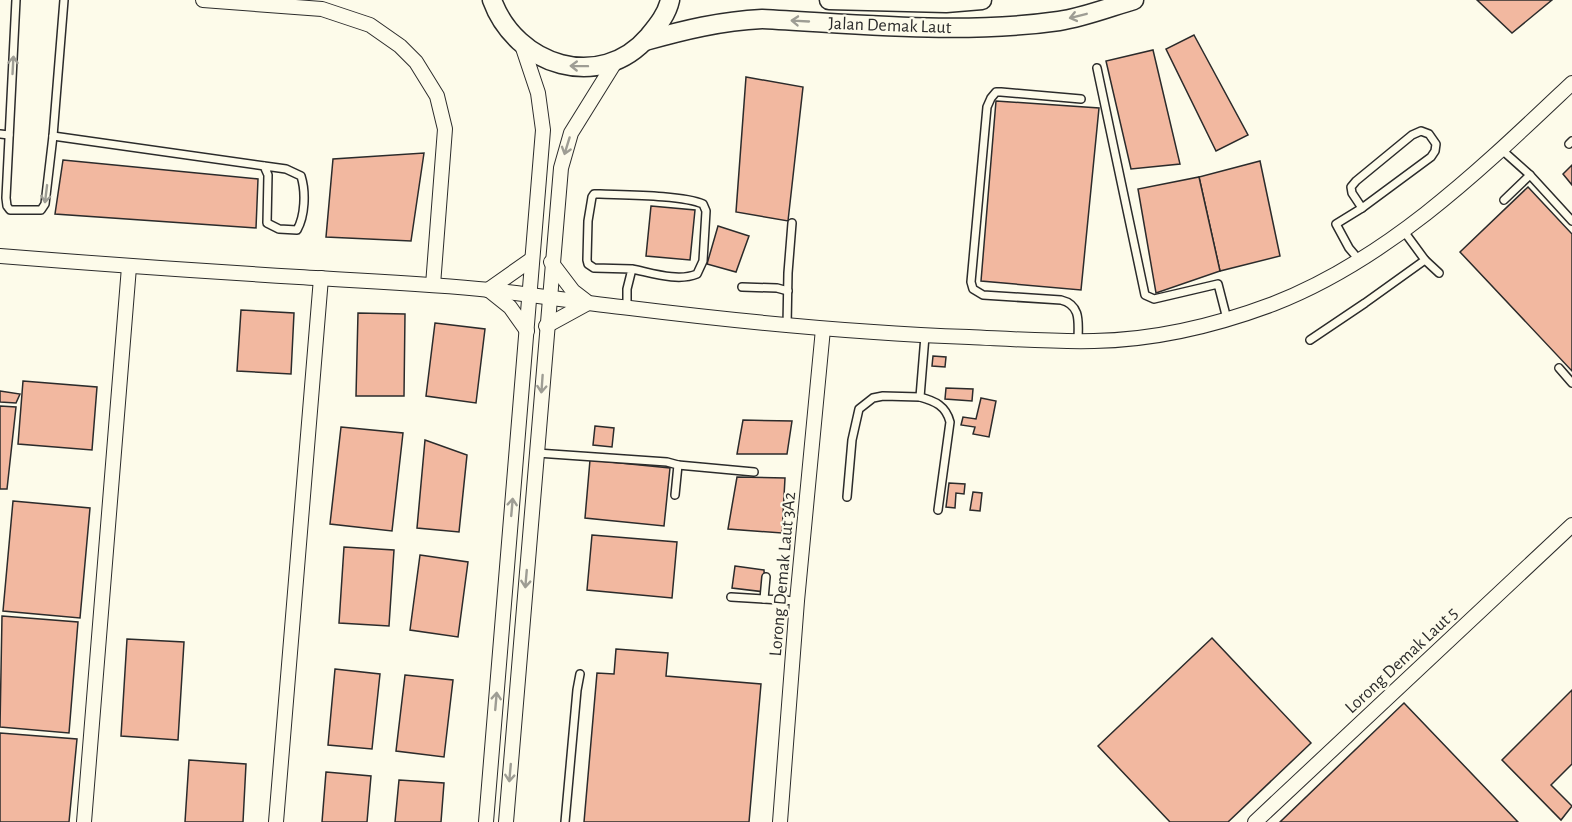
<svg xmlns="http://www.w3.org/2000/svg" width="1572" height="822" font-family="'Alegreya Sans',sans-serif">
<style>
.building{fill:#f2b8a0;stroke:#2b2b2b;stroke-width:1.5}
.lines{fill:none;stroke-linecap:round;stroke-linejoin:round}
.lane-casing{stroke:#2b2b2b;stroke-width:10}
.street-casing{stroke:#2b2b2b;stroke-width:16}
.secondary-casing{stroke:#2b2b2b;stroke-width:21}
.lane{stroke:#fdfbea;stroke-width:7}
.street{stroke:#fdfbea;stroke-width:14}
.secondary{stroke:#fdfbea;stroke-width:18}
.oneway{stroke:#9e9d94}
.labels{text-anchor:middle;stroke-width:4.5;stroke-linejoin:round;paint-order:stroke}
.street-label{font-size:18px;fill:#2b2b2b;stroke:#fdfbea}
</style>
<rect width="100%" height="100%" fill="#fdfbea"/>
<g class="building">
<polygon points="1477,0 1552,0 1512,33"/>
<polygon points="1194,35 1248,135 1216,151 1166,49"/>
<polygon points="1153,50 1180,164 1131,169 1106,61"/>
<polygon points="746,77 803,87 788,221 736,212"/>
<polygon points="996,101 1099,108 1081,290 981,281"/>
<polygon points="424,153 411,241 326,237 333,159"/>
<polygon points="63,160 258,179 256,228 55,214"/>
<polygon points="1260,161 1280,256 1220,271 1199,177"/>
<polygon points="1572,165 1572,185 1563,174"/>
<polygon points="1199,177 1220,271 1156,293 1138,189"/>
<polygon points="1528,187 1572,234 1572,371 1460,252"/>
<polygon points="651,206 695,210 690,260 646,256"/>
<polygon points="718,226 749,236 736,272 707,264"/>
<polygon points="241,310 294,313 291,374 237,371"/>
<polygon points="358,313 405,314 404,396 356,396"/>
<polygon points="435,323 485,329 476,403 426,396"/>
<polygon points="933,356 946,357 945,367 932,366"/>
<polygon points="23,381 97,387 92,450 18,444"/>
<polygon points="946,388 973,389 972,401 945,399"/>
<polygon points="0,391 20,394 16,403 0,402"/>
<polygon points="981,398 996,401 989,437 973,434 975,427 961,425 963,417 976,419"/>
<polygon points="0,406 16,407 7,489 0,489"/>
<polygon points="743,420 792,421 787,454 737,454"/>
<polygon points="595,426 614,428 612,447 593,445"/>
<polygon points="341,427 403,433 392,531 330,524"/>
<polygon points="425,440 467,455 459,532 417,528"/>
<polygon points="590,460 670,468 664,526 585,518"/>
<polygon points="737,477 785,478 782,533 728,529"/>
<polygon points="949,483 965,484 964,494 956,493 955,508 946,507"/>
<polygon points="973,492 982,493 980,511 970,510"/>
<polygon points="13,501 90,508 80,618 3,611"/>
<polygon points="592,535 677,542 672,598 587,590"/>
<polygon points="344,547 394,550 389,626 339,623"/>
<polygon points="420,555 468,562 458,637 410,630"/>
<polygon points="735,566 764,570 765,592 732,588"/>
<polygon points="2,616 78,622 69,733 0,727"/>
<polygon points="1212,638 1311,743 1228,822 1170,822 1098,746"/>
<polygon points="127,639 184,642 178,740 121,736"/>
<polygon points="616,649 668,653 666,676 761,684 749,822 584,822 597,673 614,674"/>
<polygon points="335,669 380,674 372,749 328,745"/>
<polygon points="405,675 453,680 444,757 396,751"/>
<polygon points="1572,690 1572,764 1551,785 1572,806 1561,820 1502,760"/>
<polygon points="1404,703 1518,822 1280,822"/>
<polygon points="0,733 77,739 69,822 0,822"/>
<polygon points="189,760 246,764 243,822 185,822"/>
<polygon points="326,772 371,776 367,822 322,822"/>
<polygon points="399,780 444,783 441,822 395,822"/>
</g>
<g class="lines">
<defs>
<g id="lane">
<polyline points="16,0 6,198 7,206 10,210 41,210 45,204 53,136 64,0"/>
<polyline points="1097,68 1145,295 1154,299 1218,284 1227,319"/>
<polygon points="1421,131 1429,134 1436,144 1435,151 1431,157 1362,208 1352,193 1351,187 1356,181 1412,135"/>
<polyline points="0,134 9,135"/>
<path d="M 53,136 L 286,169 L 301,176 C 306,192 305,216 297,230 L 279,229 L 267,223 L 268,175 L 264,166"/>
<polyline points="1569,144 1572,141"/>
<polyline points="1502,150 1530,175 1572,221"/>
<polyline points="1504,200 1530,175"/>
<polyline points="1425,260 1439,273"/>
<polyline points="1360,261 1349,248 1336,224 1362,208"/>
<polyline points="742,287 777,288 788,291"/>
<path d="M 627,308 L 627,289 L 632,269 L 594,268 L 588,264 L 587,260 L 588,221 L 592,197 L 594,194 L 600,194 C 625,195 683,195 703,204 L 706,211 L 703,261 L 697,274 C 678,282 652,273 632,269"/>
<polyline points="787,326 788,273 792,223"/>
<path d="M 925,336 L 920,397 C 935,401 946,406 950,422 L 938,510"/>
<polyline points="1310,340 1365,303 1425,260 1403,230"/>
<path d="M 1078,341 C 1078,324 1082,305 1061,300 L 983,295 L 973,289 L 971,282 L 987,107 L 991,98 L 996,92 L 1001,92 L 1081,99"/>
<polyline points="1559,368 1572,383"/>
<polyline points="537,453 667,462 678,465 675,495"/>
<polyline points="678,465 754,472"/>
<polyline points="847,497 852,440 859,409 873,398 883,396 920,397"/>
<polyline points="766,577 764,599 797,601"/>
<polyline points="731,597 764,599"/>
<polyline points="565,822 577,690 580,674"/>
</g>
<g id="street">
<polyline points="203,0 322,9 370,25 400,46 416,62 437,96 445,129 433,285"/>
<path d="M 0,256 C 100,264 199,271 299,277 C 362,281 426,283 490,290 C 536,295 583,303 630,308 C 743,322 856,333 969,337 C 1011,339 1053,342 1094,341 C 1154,340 1217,325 1273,304 C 1389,259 1482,168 1572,83"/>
<polyline points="551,262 573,291 586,301"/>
<polyline points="488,290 532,259"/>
<polyline points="490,291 510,307 527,331"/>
<polyline points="546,326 588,303"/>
<polyline points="84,822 129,267"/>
<polyline points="276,822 321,278"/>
<polyline points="486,822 543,130 538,93 522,45"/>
<polyline points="506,822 561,168 571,133 617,59"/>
<polyline points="780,822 797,601 823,329"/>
<polyline points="1255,822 1572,525"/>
</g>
<g id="secondary">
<path d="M 492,0 C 516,66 600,93 649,36 C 658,25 667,14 670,0"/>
<polyline points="829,0 946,3 982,0"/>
<path d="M 645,41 C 684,30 721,21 762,19 C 860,24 961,35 1059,21 C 1085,17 1110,7 1134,0"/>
</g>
</defs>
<use href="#lane" class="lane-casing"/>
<use href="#street" class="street-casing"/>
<use href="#secondary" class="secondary-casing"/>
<use href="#lane" class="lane"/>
<use href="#street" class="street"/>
<use href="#secondary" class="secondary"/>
</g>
<defs><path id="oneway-shaft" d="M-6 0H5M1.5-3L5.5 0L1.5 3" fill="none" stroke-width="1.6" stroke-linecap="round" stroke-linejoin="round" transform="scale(1.5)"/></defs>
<g class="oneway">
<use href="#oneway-shaft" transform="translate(1078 16) rotate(166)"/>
<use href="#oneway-shaft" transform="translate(800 21) rotate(-177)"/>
<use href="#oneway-shaft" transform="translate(13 65) rotate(-87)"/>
<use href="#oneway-shaft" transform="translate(579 66) rotate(-179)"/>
<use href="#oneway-shaft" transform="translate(567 146) rotate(107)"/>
<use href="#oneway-shaft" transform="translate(46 194) rotate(97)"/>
<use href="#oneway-shaft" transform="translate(542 384) rotate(94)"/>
<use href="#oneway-shaft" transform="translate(512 507) rotate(-85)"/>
<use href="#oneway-shaft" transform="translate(526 579) rotate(95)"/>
<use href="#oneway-shaft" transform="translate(496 701) rotate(-85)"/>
<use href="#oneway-shaft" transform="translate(510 773) rotate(95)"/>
</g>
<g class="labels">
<g class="street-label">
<text transform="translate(890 25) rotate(2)" y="6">Jalan Demak Laut</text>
<text transform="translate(782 574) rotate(-85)" y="6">Lorong Demak Laut 3A2</text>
<text transform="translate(1401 660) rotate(-43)" y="6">Lorong Demak Laut 5</text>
</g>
</g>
</svg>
